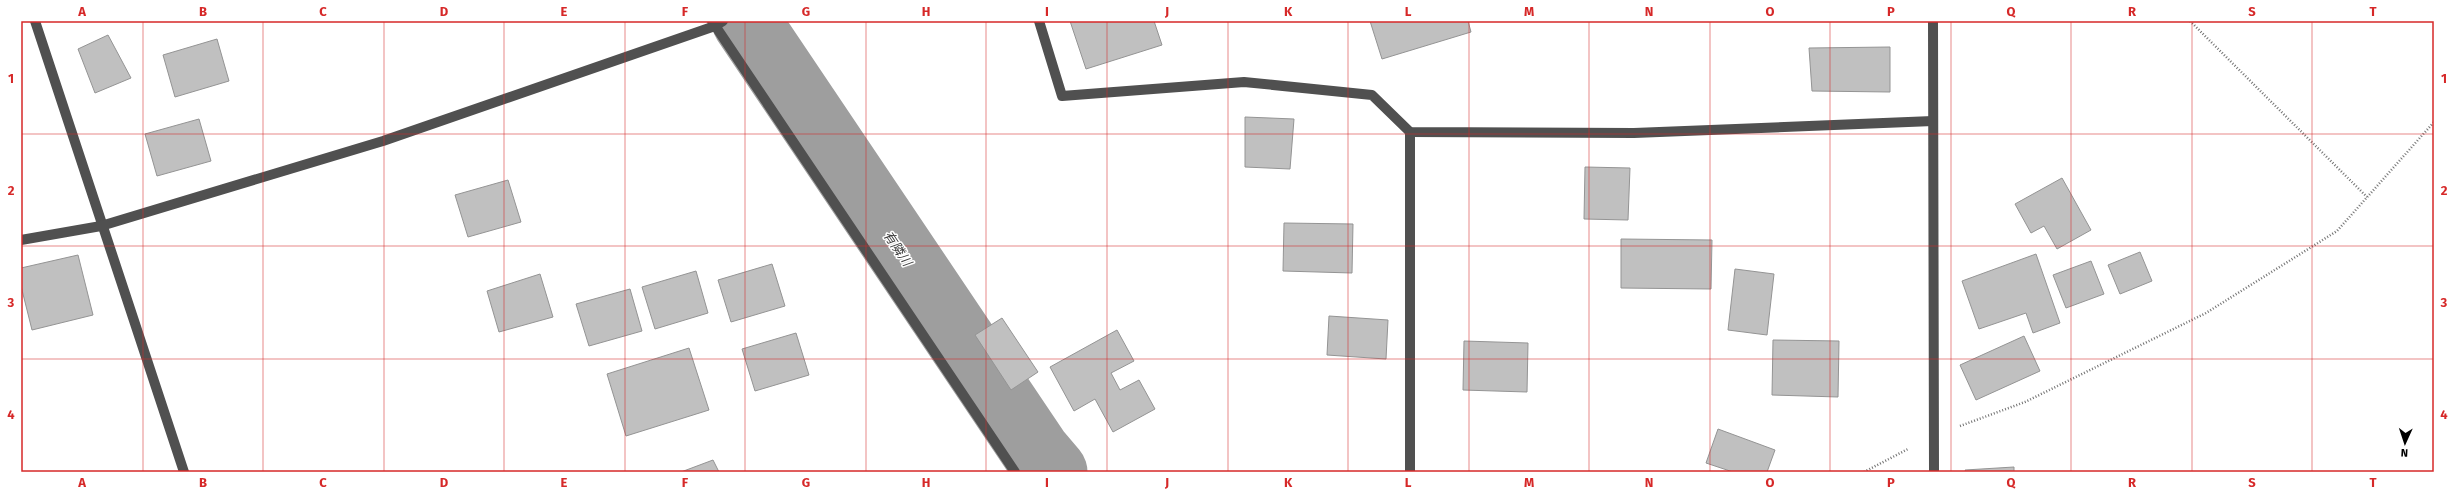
<svg xmlns="http://www.w3.org/2000/svg" width="2455" height="493" font-family="'Fira Sans','Noto Sans JP',sans-serif">
<style>
.lines{fill:none;stroke-linecap:round;stroke-linejoin:round}
.river{stroke:#9e9e9e;stroke-width:69}
.building{fill:#c0c0c0;stroke:#949494}
.path{stroke:#727272;stroke-width:2.5;stroke-dasharray:1 2;stroke-linecap:butt}
.minor{stroke:#505050;stroke-width:10}
.grid{fill:none;stroke:#d62828;stroke-width:1;stroke-opacity:0.55}
.labels{text-anchor:middle;stroke-width:3;stroke-linejoin:round;paint-order:stroke}
.water-label{font-size:13px;font-style:italic;fill:#3f3f3f;stroke:#fff}
.neatline{fill:none;stroke:#d62828;stroke-width:1.5}
.grid-label{font-size:13px;text-anchor:middle;font-weight:bold;fill:#d62828}
</style>
<rect width="100%" height="100%" fill="#fff"/>
<g class="lines">
<polyline class="river" points="746,21 1036,452 1053,472"/>
</g>
<g class="building">
<polygon points="1070,21 1154,21 1162,45 1086,69"/>
<polygon points="1370,21 1468,21 1471,32 1382,59"/>
<polygon points="108,35 131,78 95,93 78,49"/>
<polygon points="217,39 229,81 175,97 163,55"/>
<polygon points="1890,47 1890,92 1812,91 1809,48"/>
<polygon points="1245,117 1294,119 1290,169 1245,167"/>
<polygon points="199,119 211,161 157,176 145,134"/>
<polygon points="1585,167 1630,168 1628,220 1584,219"/>
<polygon points="2062,178 2091,230 2057,249 2044,226 2031,233 2015,204"/>
<polygon points="508,180 521,222 468,237 455,195"/>
<polygon points="1284,223 1353,224 1352,273 1283,271"/>
<polygon points="1621,239 1712,240 1711,289 1621,288"/>
<polygon points="2140,252 2152,281 2120,294 2108,265"/>
<polygon points="2036,254 2060,323 2033,333 2026,313 1979,329 1962,281"/>
<polygon points="78,255 93,315 32,330 21,286 21,268"/>
<polygon points="2091,261 2104,294 2066,308 2053,275"/>
<polygon points="772,264 785,306 731,322 718,280"/>
<polygon points="1735,269 1774,274 1767,335 1728,330"/>
<polygon points="696,271 708,313 655,329 642,287"/>
<polygon points="540,274 553,317 499,332 487,291"/>
<polygon points="630,289 642,331 589,346 576,304"/>
<polygon points="1329,316 1388,320 1386,359 1327,355"/>
<polygon points="1002,318 1038,372 1011,390 975,335"/>
<polygon points="1117,330 1134,361 1111,373 1120,390 1139,380 1155,409 1113,432 1095,399 1074,411 1050,367"/>
<polygon points="796,333 809,375 755,391 742,349"/>
<polygon points="2024,336 2040,371 1976,400 1960,365"/>
<polygon points="1773,340 1839,341 1838,397 1772,395"/>
<polygon points="1464,341 1528,343 1527,392 1463,390"/>
<polygon points="689,348 709,410 626,436 607,374"/>
<polygon points="1718,429 1775,450 1767,472 1733,472 1706,463"/>
<polygon points="713,460 719,472 681,472"/>
<polygon points="2014,467 2014,472 1966,472 1965,470"/>
</g>
<g class="lines">
<g class="path">
<polyline points="2190,21 2367,197"/>
<polyline points="1960,426 2025,402 2206,313 2337,231 2434,122"/>
<polyline points="1864,472 1908,449"/>
</g>
<g class="minor">
<polyline points="35,21 184,472"/>
<polyline points="712,21 1015,472"/>
<polyline points="1039,21 1062,96 1244,82 1372,95 1410,132 1634,133 1933,121"/>
<polyline points="1933,21 1934,472"/>
<polyline points="1410,132 1410,472"/>
<polyline points="21,240 101,226 383,141 715,26 723,21"/>
</g>
</g>
<path class="grid" d="M 143,21 L 143,472M 263,21 L 263,472M 384,21 L 384,472M 504,21 L 504,472M 625,21 L 625,472M 745,21 L 745,472M 866,21 L 866,472M 986,21 L 986,472M 1107,21 L 1107,472M 1228,21 L 1228,472M 1348,21 L 1348,472M 1469,21 L 1469,472M 1589,21 L 1589,472M 1710,21 L 1710,472M 1830,21 L 1830,472M 1951,21 L 1951,472M 2071,21 L 2071,472M 2192,21 L 2192,472M 2312,21 L 2312,472M 21,134 L 2434,134M 21,246 L 2434,246M 21,359 L 2434,359"/>
<g class="labels">
<g class="water-label">
<text transform="translate(898 248) rotate(56)" y="5">有隣川</text>
</g>
</g>
<rect width="2455" height="493" fill="none" stroke="#ffffff" stroke-width="44"/>
<g transform="translate(2405 443) rotate(183)" stroke="#ffffff" stroke-width="3" paint-order="stroke">
<path d="M0-3L7 15L0 10L-7 15Z" fill="#000000"/>
<text y="-6" font-size="11" font-weight="bold" text-anchor="middle" fill="#000000">N</text>
</g>
<rect x="22" y="22" width="2411" height="449" class="neatline"/>
<g class="grid-label">
<text x="82" y="16">A</text>
<text x="203" y="16">B</text>
<text x="323" y="16">C</text>
<text x="444" y="16">D</text>
<text x="564" y="16">E</text>
<text x="685" y="16">F</text>
<text x="806" y="16">G</text>
<text x="926" y="16">H</text>
<text x="1047" y="16">I</text>
<text x="1167" y="16">J</text>
<text x="1288" y="16">K</text>
<text x="1408" y="16">L</text>
<text x="1529" y="16">M</text>
<text x="1649" y="16">N</text>
<text x="1770" y="16">O</text>
<text x="1891" y="16">P</text>
<text x="2011" y="16">Q</text>
<text x="2132" y="16">R</text>
<text x="2252" y="16">S</text>
<text x="2373" y="16">T</text>
<text x="11" y="83">1</text>
<text x="2444" y="83">1</text>
<text x="11" y="195">2</text>
<text x="2444" y="195">2</text>
<text x="11" y="307">3</text>
<text x="2444" y="307">3</text>
<text x="11" y="419">4</text>
<text x="2444" y="419">4</text>
<text x="82" y="487">A</text>
<text x="203" y="487">B</text>
<text x="323" y="487">C</text>
<text x="444" y="487">D</text>
<text x="564" y="487">E</text>
<text x="685" y="487">F</text>
<text x="806" y="487">G</text>
<text x="926" y="487">H</text>
<text x="1047" y="487">I</text>
<text x="1167" y="487">J</text>
<text x="1288" y="487">K</text>
<text x="1408" y="487">L</text>
<text x="1529" y="487">M</text>
<text x="1649" y="487">N</text>
<text x="1770" y="487">O</text>
<text x="1891" y="487">P</text>
<text x="2011" y="487">Q</text>
<text x="2132" y="487">R</text>
<text x="2252" y="487">S</text>
<text x="2373" y="487">T</text>
</g>
</svg>
